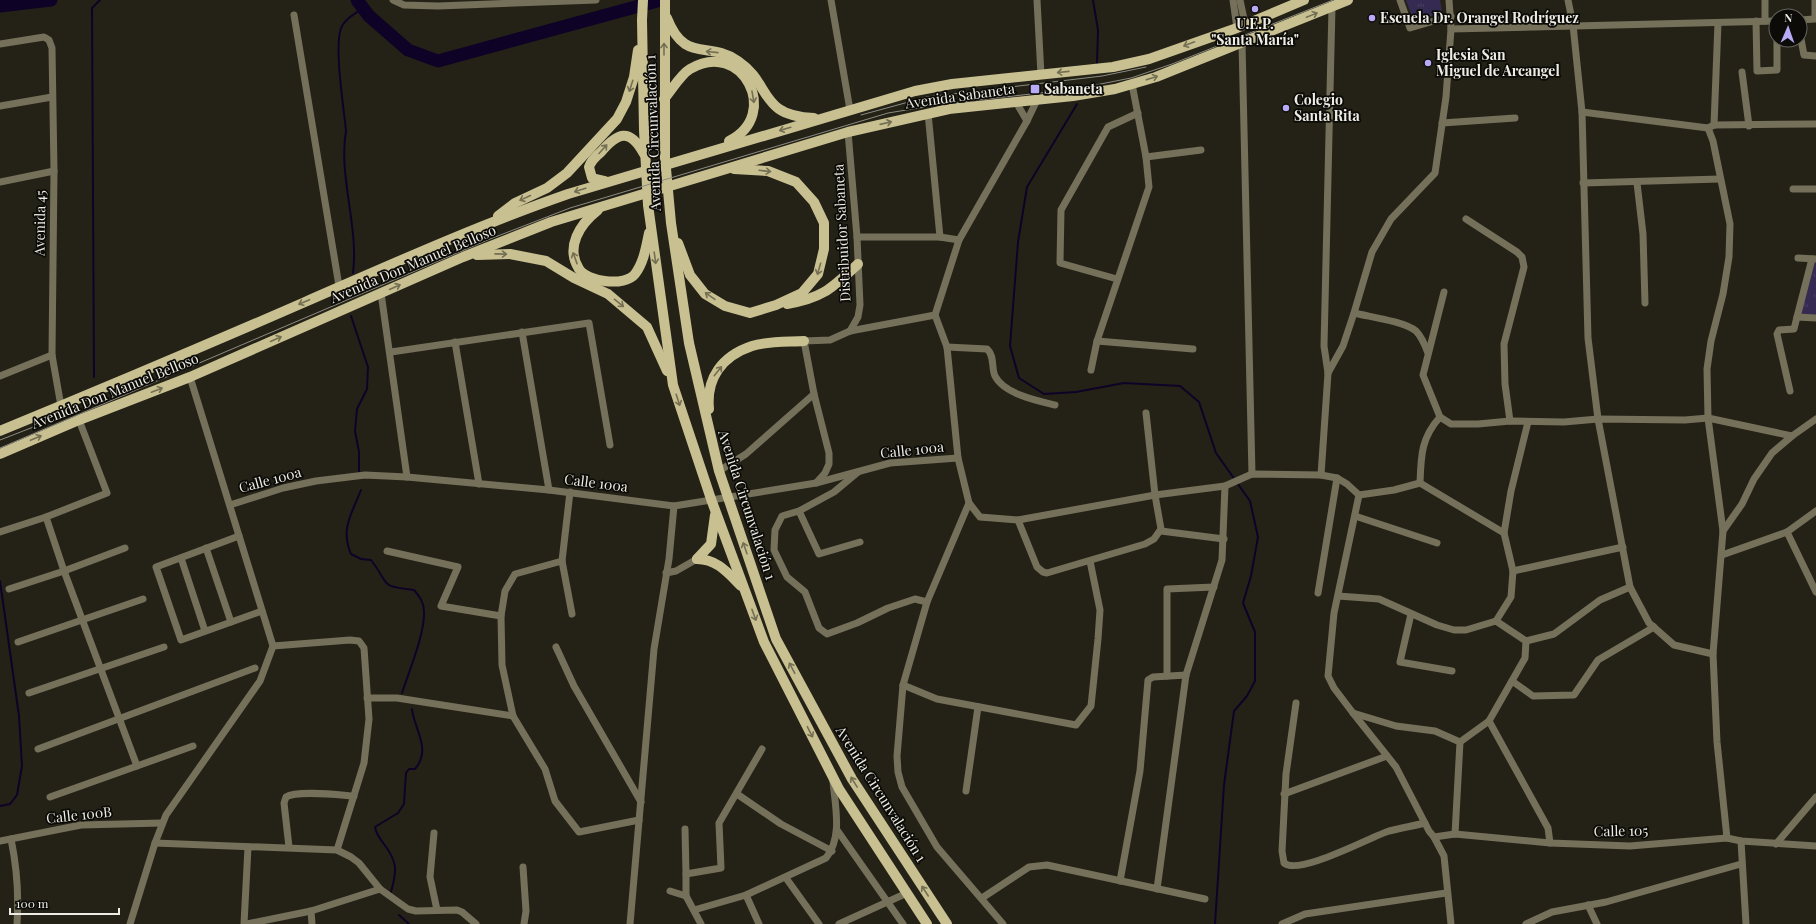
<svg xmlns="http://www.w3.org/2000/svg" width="1816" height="924" font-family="'Playfair Display',serif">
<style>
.park{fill:url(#park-tufts)}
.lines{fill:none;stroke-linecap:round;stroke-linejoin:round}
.stream{stroke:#0e0327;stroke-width:2}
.river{stroke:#0e0327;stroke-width:13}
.minor{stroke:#75705a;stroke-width:7}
.primary{stroke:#c9c092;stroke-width:10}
.tram{stroke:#8c8b81;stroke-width:1}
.oneway{stroke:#746f53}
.poi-dot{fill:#b9aaf7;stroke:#0c0b07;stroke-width:1.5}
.labels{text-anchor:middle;stroke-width:3.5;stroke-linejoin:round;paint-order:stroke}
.poi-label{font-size:14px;font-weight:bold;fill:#eeede5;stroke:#0c0b07;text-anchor:start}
.street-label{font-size:14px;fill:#eeede5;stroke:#0c0b07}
</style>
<defs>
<pattern id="park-tufts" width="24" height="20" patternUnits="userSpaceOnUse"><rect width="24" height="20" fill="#342a52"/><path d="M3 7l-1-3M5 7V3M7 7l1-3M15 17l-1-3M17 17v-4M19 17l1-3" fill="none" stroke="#483f62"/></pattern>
</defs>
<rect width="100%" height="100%" fill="#242217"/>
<g class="park">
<polygon points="1406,0 1440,0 1442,12 1414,22"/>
<polygon points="1816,259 1816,315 1799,314"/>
</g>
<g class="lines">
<g class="stream">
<polyline points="1093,0 1098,30 1097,63"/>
<polyline points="1077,104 1027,187 1018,242 1010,346 1019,378 1044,394 1076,392 1124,383 1180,386 1199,402 1216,453 1250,501 1258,537 1251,576 1243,603 1255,632 1255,681 1247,696 1234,711 1224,785 1215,924"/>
<path d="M 353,273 C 359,227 338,175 346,131 C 344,109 333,42 342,26 C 346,18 356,13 363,8"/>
<polyline points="351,316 368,367 367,389 357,409 355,431 359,452 359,472"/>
<polyline points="94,377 92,8 100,0"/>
<path d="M 361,490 C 352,513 340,529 351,554 L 361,559 L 371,560 C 391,585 377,586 414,590 C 419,596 424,602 424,611 C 425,634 409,671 402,693"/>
<polyline points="0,581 19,716 22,766 17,795 10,804 0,806"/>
<path d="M 391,892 C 397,870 398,863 384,844 C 380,839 376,834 375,827 L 398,813 L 404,804 L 406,773 L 409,769 L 415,769 C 432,749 414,729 412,709"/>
<polyline points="399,915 409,924"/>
</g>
<g class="river">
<polyline points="357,0 369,16 408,50 438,61 661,0"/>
<polyline points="0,6 51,0"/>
</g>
<g class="minor">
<polyline points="393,0 404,5 438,6 596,0"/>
<polyline points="831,0 850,110"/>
<polyline points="1037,0 1041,75"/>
<polyline points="1233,0 1237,28"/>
<polyline points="1240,0 1245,24"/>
<polyline points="1400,0 1410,28 1451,16"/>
<polyline points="1568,0 1573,25 1582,112 1588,338 1598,419 1630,587 1649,623 1674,645 1713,654"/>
<polyline points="1765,0 1765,21"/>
<polyline points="294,15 339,286"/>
<polyline points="1800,20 1815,19 1815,0"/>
<polyline points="1756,21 1757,71 1777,70 1777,40"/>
<polyline points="1451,29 1776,21"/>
<polyline points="1800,34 1804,55 1816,56"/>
<polyline points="1242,43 1252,474"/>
<polyline points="0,44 44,37 49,40 52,48 54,171 52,355 61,406"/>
<polyline points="1742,72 1749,126"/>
<polyline points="1016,102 1027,121 1037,100"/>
<polyline points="0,106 52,97"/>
<polyline points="1582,112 1708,128 1714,125 1816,124"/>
<polyline points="928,113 940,237"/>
<polyline points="1442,123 1515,118"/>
<polyline points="1714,125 1718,23"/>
<polyline points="1708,128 1713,141 1730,224 1729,257 1723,294 1711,341 1707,369 1708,418 1723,531 1713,654 1717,742 1727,838"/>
<polyline points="848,132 857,237 860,305 858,317 850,331"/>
<polyline points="1146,157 1201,150"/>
<polyline points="0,182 54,171"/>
<polyline points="1583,183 1720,179"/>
<polyline points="1637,183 1643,234 1645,303"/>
<polyline points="1793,189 1816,189"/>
<polyline points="1466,219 1517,252 1522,257 1524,267 1504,344 1505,384 1510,421"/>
<polyline points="857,237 940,237 959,240"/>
<polyline points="1798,258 1816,259"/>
<polyline points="1812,259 1797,317 1816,318"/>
<polyline points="1117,279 1060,263 1061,210 1108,127 1138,113"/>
<polyline points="1444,292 1423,375 1440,417 1451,424 1478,424 1510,421 1564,422 1598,419 1685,420 1708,418 1792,436 1816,419"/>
<polyline points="381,293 407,477"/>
<path d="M 1354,313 C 1370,317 1403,321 1416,331 C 1422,337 1425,345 1428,353"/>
<polyline points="935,315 947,347 958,458 969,503 980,517 1018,520 1155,495 1225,486 1252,474 1321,475 1337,478 1347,484 1359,495 1394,490 1420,483"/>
<polyline points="522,332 549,490"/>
<polyline points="1097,341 1193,349"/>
<polyline points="455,342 479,484"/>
<path d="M 947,347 L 987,349 C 995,356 991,367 995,376 C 1004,394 1038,401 1055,405"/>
<polyline points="391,352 589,323 610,445"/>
<polyline points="1091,370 1097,341 1149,187 1146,157 1132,84"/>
<polyline points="1328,373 1343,346 1354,313 1372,252 1391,219 1435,173 1446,97 1451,29 1449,0"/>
<polyline points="0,376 52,355"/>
<polyline points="1790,391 1777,334 1779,330 1794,329 1797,317"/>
<path d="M 1440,417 C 1421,438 1421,456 1420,483 L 1504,533"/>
<polyline points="719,471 746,454 814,394"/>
<polyline points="858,472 834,492 799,511 819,554 860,542"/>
<polyline points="1321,475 1328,373 1324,346 1332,7"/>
<polyline points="816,483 825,473 829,464 829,453 814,394 804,341 830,340 850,331 935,315 959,240 1027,121"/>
<polyline points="570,492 562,561 515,574 505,591 501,616 502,665 513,716 545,769 555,801 579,832 639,820"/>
<polyline points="1359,495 1334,613 1328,676 1334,688 1353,713 1396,767 1429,831 1434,837 1455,834 1550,843 1630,846 1727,838 1741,841 1816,846"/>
<polyline points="969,503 927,602 903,685 897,756 898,772 902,787 937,847 1003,924"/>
<polyline points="230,505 283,488 316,481 365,475 407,477 549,490 674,506 816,483 890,463 958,458"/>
<polyline points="799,511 782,516 775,530 774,550 787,577 805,592 819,628 827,634 857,623 888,608 915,599 927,602"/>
<polyline points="1355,516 1437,543"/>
<polyline points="1018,520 1037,567 1043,572 1047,573 1145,544 1154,539 1161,529 1155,495 1146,413"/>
<polyline points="1161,531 1224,539"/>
<polyline points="1723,531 1742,504 1754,479 1772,453 1792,436"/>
<polyline points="0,532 46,517"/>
<polyline points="1787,532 1816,592"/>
<polyline points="239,536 156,567 181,640 262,611"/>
<polyline points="206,548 231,622"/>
<polyline points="387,551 458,567 441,606 501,616"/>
<polyline points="1722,555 1787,532 1816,511"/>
<polyline points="181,558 205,631"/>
<polyline points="562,561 572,614"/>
<polyline points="1513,571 1623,547"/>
<polyline points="666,573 676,571 697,559"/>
<polyline points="9,589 64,571 125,548"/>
<polyline points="1318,593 1337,478"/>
<polyline points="1338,596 1379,599 1437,625 1454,630 1466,630 1496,621 1511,597 1513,571 1504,533 1511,491 1528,422"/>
<polyline points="1411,614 1400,662 1452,671"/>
<polyline points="1496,621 1526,641 1554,634 1600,600 1630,587"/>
<polyline points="18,642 143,599"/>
<polyline points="273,646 350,640 359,641 364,648 369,719 364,763 337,850"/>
<polyline points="556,647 574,686 641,802"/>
<polyline points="1167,676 1167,589 1214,587"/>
<polyline points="1512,681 1533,696 1574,695 1598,660 1654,627"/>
<polyline points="903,685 937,699 1076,725 1091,706 1098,639 1100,610 1090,561"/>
<polyline points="29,693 164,647"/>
<polyline points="367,698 397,698 513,716"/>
<path d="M 1296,703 L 1286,774 L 1282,851 L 1284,863 C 1299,876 1370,837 1389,831 C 1400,828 1413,826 1425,823"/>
<polyline points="1353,713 1396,726 1435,731 1460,742 1455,834"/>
<polyline points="1489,721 1548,828 1550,843"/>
<polyline points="1460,742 1489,721 1525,658 1526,641"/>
<polyline points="38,749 255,668"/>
<polyline points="137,766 193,746"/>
<polyline points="966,791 978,707"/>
<polyline points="737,794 781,824 832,851"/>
<polyline points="1284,794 1387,756"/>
<polyline points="50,797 137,766 64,571 46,517 107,493 79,420"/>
<polyline points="685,829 686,874 721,868 719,823 762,749"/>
<polyline points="837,830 903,924"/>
<polyline points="434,833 430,877 437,910"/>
<polyline points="1434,837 1444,856 1451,924"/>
<path d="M 11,839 C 17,868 19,895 17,924"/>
<polyline points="0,841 81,825 162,823"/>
<polyline points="1741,841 1746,924"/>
<polyline points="155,843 337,850 351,857 359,863 380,889 408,909 416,911 457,910 462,912 476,924"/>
<polyline points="1776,844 1816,797"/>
<path d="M 289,847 L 284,803 L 286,797 C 297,790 340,795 354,796"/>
<polyline points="523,867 526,911 524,924"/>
<polyline points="686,874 686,896"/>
<polyline points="786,878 819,924"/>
<polyline points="1120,881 1140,771 1148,680 1153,677 1186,675"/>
<polyline points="1157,889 1186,675 1222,560 1225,486"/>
<polyline points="670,891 686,896 701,924"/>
<polyline points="746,895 759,924"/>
<polyline points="982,898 1029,867 1047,865 1205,899"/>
<polyline points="1588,905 1597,924"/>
<path d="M 694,910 L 746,895 L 826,858 C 843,837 835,806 833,781"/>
<polyline points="311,911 312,924"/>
<polyline points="130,924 155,843 166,815 260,681 273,646 190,377"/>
<polyline points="244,924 248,847"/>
<polyline points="247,924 311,911 380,889"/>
<polyline points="630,924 654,649 669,559 674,506"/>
<polyline points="839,924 907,893"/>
<polyline points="1282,924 1305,914 1446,893"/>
<polyline points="1526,924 1552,912 1606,902 1741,864"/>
</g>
<g class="primary">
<polyline points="643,0 642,20 644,130 648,205 673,385 711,499 764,642 839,789 927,924"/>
<polyline points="665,0 665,158 671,223 689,343 719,471 776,639 852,779 947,924"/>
<path d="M 667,18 C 685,64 708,40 738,61 C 772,84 758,116 814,118"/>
<path d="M 664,99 C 672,90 680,75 690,69 C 742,38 782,115 729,141"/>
<path d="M 605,181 L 592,178 L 589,167 C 591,161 596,156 601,152 C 618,132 630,128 644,154"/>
<path d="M 598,210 C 580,224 565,247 579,269 C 587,282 625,287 635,274 C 644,262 646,247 649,233"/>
<polyline points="498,216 515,203 547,188 567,173 617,119 626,102 634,77 638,50"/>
<polyline points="678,243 690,275 705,294 725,306 750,313 776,305 802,293 818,274 824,249 824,223 814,202 796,182 768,171 734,169"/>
<polyline points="477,255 510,254 546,261 574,278 608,294 647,327 667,371"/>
<path d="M 787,304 C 823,298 832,288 858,264"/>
<path d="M 709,409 C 706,378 722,356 752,346 C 767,341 787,342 804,341"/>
<path d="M 0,431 C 102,389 204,346 305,302 C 392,264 479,225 568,194 L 915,91 L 952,84 L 1113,67 L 1149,59 L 1237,28 L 1304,0"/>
<polyline points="0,454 79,420 190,377 463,257 551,222 848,132 949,109 1073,96 1115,89 1156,77 1348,0"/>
<path d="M 697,559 C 717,559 728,573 741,586"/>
<polyline points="697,559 711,544 715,515"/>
</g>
<g class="tram">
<polyline points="861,115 927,97 1102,76 1146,67"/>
<polyline points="0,440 36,426"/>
<polyline points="0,448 490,239 570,208 888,113 943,104 1075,89 1131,78 1172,64 1333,0"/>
</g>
</g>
<defs><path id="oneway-shaft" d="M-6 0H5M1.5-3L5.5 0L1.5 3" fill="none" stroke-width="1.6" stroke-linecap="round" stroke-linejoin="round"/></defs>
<g class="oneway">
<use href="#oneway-shaft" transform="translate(1312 15) rotate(-22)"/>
<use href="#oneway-shaft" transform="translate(1189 44) rotate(159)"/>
<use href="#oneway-shaft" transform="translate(664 49) rotate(-90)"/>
<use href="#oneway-shaft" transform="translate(712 52) rotate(-174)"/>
<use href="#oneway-shaft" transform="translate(1063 72) rotate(174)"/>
<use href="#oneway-shaft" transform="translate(1152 78) rotate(-18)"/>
<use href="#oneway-shaft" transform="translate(631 86) rotate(108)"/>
<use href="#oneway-shaft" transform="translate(753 97) rotate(80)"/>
<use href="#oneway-shaft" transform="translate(886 123) rotate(-13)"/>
<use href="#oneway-shaft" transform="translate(785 129) rotate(164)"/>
<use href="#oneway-shaft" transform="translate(603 149) rotate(-48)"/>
<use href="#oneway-shaft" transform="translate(765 171) rotate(7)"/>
<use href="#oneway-shaft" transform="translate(580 190) rotate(162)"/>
<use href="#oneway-shaft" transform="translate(525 198) rotate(155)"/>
<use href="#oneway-shaft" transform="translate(501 254) rotate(1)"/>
<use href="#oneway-shaft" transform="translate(575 258) rotate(-110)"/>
<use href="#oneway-shaft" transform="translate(655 258) rotate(82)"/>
<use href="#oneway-shaft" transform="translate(819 269) rotate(106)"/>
<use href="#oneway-shaft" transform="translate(395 287) rotate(-24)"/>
<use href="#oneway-shaft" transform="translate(710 296) rotate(-145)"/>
<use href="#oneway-shaft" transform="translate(304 302) rotate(157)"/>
<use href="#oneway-shaft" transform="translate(619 303) rotate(39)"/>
<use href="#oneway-shaft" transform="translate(276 339) rotate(-24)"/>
<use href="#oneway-shaft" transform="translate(718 371) rotate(-51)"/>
<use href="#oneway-shaft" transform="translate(157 390) rotate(-21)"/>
<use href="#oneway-shaft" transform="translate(678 400) rotate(72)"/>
<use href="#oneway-shaft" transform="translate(36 438) rotate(-23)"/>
<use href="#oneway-shaft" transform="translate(745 548) rotate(-109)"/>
<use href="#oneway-shaft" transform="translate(754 615) rotate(70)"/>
<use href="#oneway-shaft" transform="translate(792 668) rotate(-118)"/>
<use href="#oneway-shaft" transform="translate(810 732) rotate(63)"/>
<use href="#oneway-shaft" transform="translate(854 782) rotate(-122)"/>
<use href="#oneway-shaft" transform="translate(925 891) rotate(-123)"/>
</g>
<g class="poi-dot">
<circle cx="1255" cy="9" r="4"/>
<circle cx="1372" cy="18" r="4"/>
<circle cx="1428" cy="63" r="4"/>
<rect x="1030" y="84" width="10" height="10" rx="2"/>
<circle cx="1286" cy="108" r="4"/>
</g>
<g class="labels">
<g class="poi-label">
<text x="1380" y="23">Escuela Dr. Orangel Rodríguez</text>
<text x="1255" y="29" text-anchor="middle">U.E.P.<tspan x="1255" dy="16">"Santa María"</tspan></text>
<text x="1436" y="60">Iglesia San<tspan x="1436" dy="16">Miguel de Arcangel</tspan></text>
<text x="1044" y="94">Sabaneta</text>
<text x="1294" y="105">Colegio<tspan x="1294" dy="16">Santa Rita</tspan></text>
</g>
<g class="street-label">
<text transform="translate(960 96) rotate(-8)" y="5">Avenida Sabaneta</text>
<text transform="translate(653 133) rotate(-92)" y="5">Avenida Circunvalación 1</text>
<text transform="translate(40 223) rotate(-89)" y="5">Avenida 45</text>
<text transform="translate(842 233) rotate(-93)" y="5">Distribuidor Sabaneta</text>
<text transform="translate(413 264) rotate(-23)" y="5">Avenida Don Manuel Belloso</text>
<text transform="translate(115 391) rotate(-22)" y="5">Avenida Don Manuel Belloso</text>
<text transform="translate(912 450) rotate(-6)" y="5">Calle 100a</text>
<text transform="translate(270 480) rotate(-15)" y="5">Calle 100a</text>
<text transform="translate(596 483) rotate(7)" y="5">Calle 100a</text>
<text transform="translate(747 505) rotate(72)" y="5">Avenida Circunvalación 1</text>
<text transform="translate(881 794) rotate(58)" y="5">Avenida Circunvalación 1</text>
<text transform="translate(79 815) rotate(-6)" y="5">Calle 100B</text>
<text transform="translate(1621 831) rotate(-1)" y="5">Calle 105</text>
</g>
</g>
<g transform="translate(1788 28) rotate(2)"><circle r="19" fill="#0c0b07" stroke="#666560"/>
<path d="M0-3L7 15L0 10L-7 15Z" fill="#b9aaf7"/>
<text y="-6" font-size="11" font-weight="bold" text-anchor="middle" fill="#eeede5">N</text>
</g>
<path d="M10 908v6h109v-6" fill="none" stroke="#eeede5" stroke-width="2"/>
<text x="16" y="908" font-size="12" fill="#eeede5" stroke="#0c0b07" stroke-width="3" paint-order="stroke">100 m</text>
</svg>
